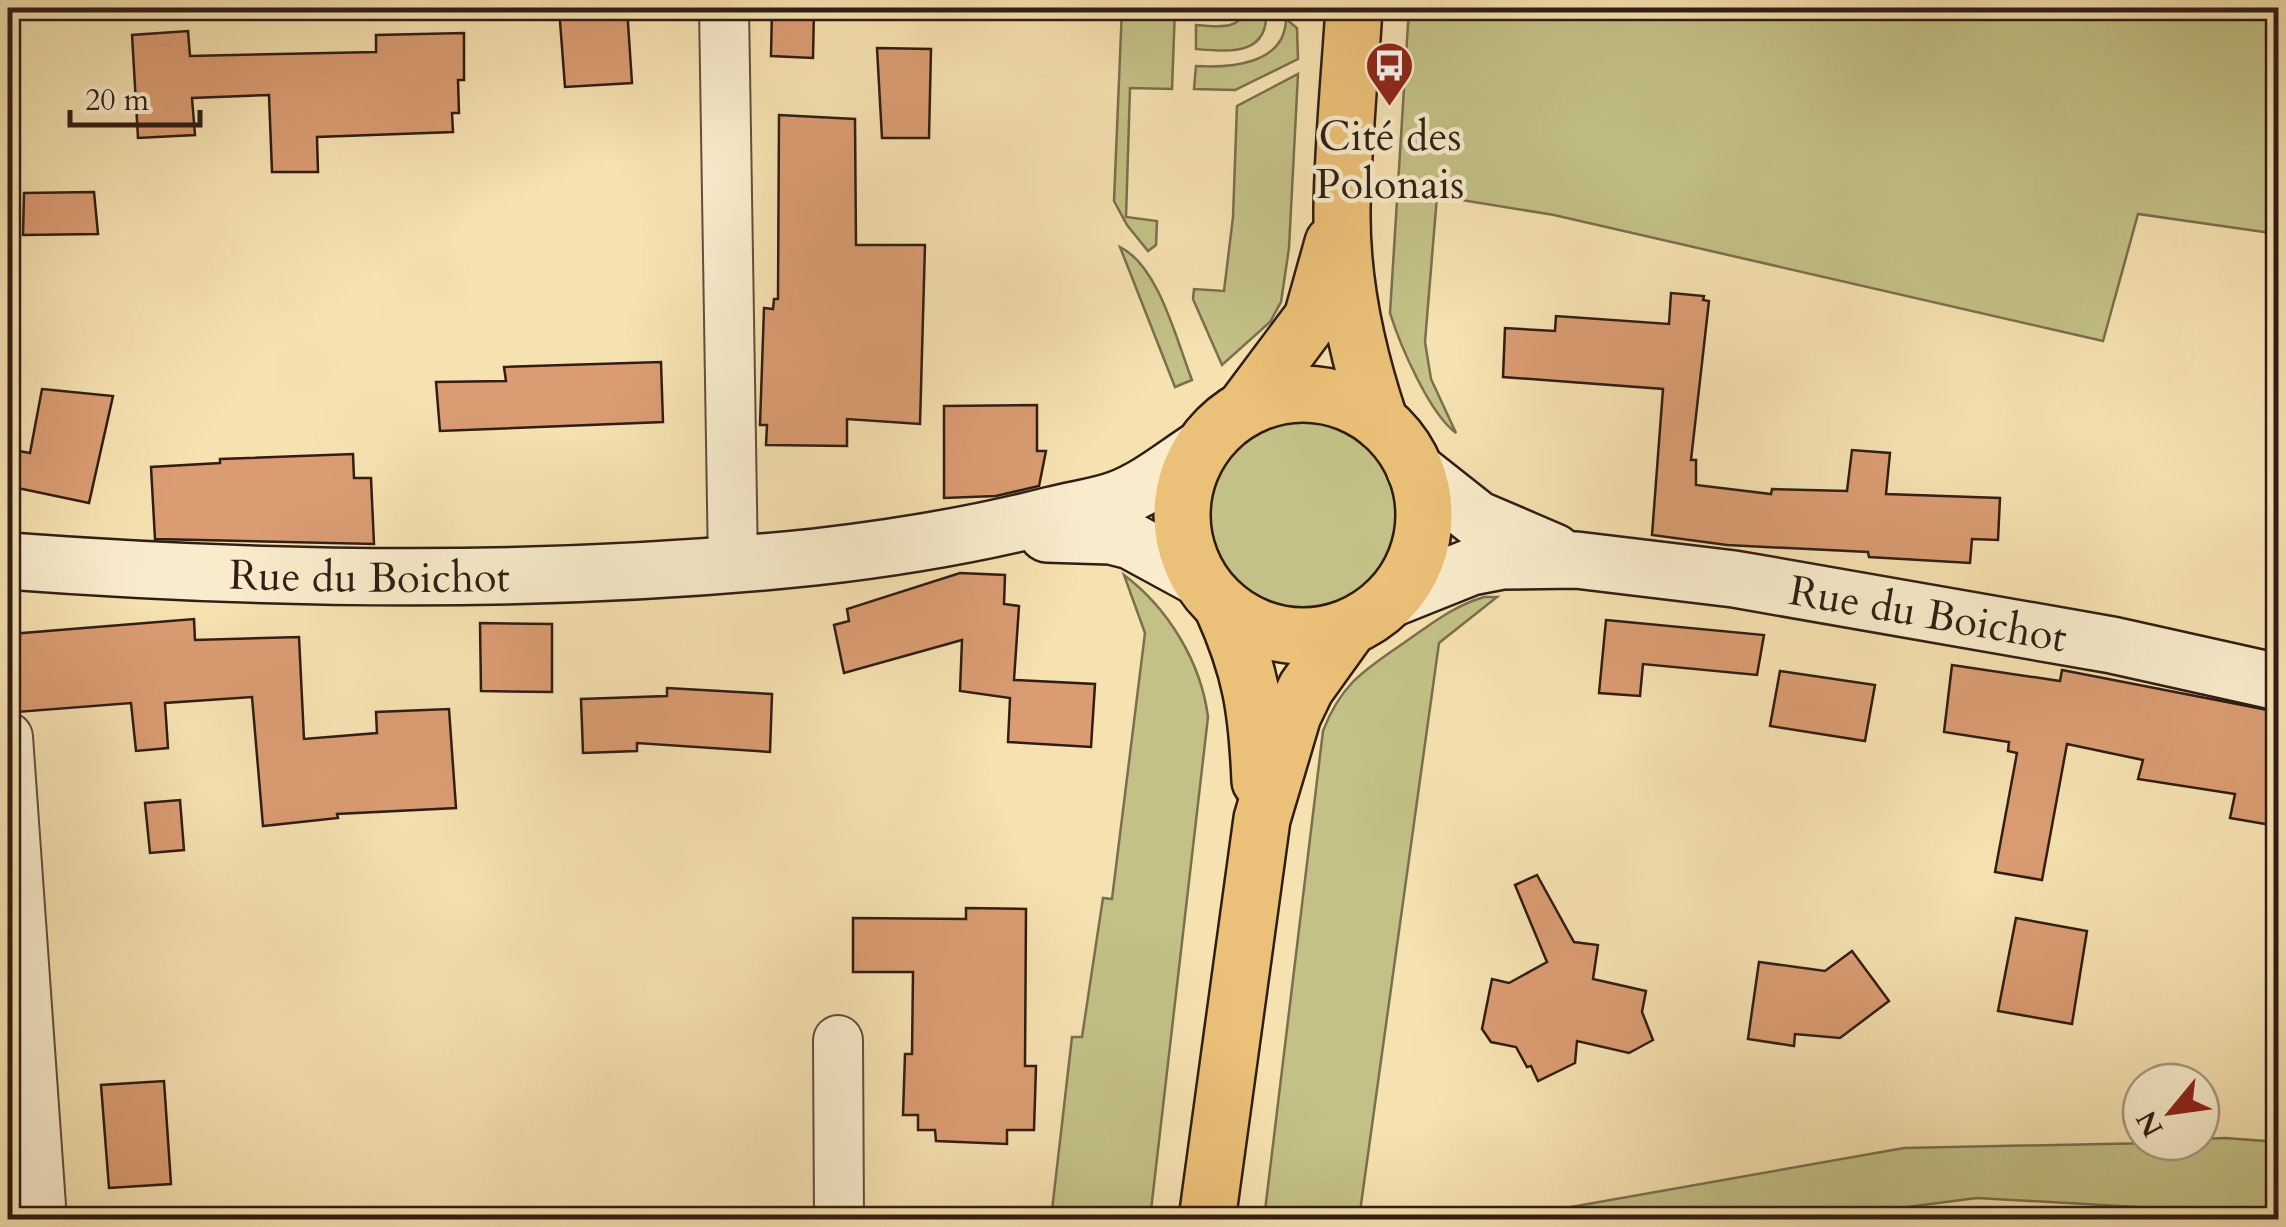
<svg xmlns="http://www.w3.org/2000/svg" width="2286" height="1227" font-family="Cardo,serif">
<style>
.green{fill:#c3c187;stroke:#7a6f4e;stroke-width:2.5}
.building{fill:#db9c73;stroke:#301d14;stroke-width:2.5}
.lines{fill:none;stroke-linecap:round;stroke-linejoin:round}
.street-casing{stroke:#624e3b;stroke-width:52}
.secondary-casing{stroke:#301d14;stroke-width:60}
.primary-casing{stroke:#301d14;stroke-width:60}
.street{stroke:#f9eccc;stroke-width:48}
.secondary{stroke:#f9eccc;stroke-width:55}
.primary{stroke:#ebc078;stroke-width:55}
.labels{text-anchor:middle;stroke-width:9;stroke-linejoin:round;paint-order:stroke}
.poi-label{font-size:42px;fill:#301d14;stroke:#f9eccc}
.street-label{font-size:42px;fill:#301d14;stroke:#f9eccc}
</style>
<rect width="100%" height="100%" fill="#f6e1b1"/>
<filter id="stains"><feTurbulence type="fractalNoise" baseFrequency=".002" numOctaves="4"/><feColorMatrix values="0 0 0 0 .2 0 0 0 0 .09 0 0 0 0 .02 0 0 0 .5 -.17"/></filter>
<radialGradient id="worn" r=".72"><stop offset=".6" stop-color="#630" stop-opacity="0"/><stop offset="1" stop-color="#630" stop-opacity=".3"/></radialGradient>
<g class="green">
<polygon points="1122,8 1175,8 1172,89 1130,88 1126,217 1157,221 1156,245 1148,251 1127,225 1114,201"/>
<path d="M 1246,8 L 1266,8 C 1270,56 1231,52 1196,49 L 1196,25 C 1217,26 1239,32 1246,8 Z"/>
<path d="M 1409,8 L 2278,8 L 2278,234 L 2138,214 L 2103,341 L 1554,215 L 1437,196 L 1425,342 L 1431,379 L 1456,433 C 1429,413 1400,345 1390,313 Z"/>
<path d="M 1286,19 L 1297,28 L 1298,59 L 1235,90 L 1194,89 L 1196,66 C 1229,68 1285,65 1286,19 Z"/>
<polygon points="1298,74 1289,248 1281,302 1270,322 1222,365 1193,299 1194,289 1224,291 1233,217 1237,106"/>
<path d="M 1120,247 C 1159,266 1177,342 1192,380 L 1175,387 Z"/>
<circle cx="1304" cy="513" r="99"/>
<path d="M 1124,575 C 1168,608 1201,662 1208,717 L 1150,1219 L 1051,1219 L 1072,1037 L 1082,1037 L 1103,898 L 1112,899 L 1145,633 Z"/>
<path d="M 1484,597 L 1497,597 L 1439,643 L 1359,1219 L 1264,1219 L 1323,731 C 1343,678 1372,666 1415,635 C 1438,619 1457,605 1484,597 Z"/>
<polygon points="2225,1138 2278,1142 2278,1215 1977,1198 1806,1220 1503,1219 1904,1148 2201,1142 2201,1139"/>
</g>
<g class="building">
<polygon points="559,8 627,8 632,83 565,87"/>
<polygon points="772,8 814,8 813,58 771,56"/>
<polygon points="188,31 190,56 376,52 376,35 464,33 464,80 458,80 459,113 452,113 453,132 317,137 318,172 272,172 269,95 192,98 195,135 138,138 132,35"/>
<polygon points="877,48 931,49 929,138 882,138"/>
<polygon points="779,115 855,119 856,245 925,245 920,424 847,419 847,446 766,445 767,425 760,425 764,308 773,309 774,299 778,299"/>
<polygon points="94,192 98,234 23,235 24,193"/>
<polygon points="1671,293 1704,296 1703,300 1709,301 1691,460 1696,460 1696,485 1771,494 1772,489 1847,491 1852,450 1890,453 1886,494 2000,498 1998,540 1972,539 1970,563 1869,557 1868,552 1727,545 1652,535 1663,389 1503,377 1505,328 1555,331 1556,316 1669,324"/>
<polygon points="661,362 663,422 440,431 436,382 506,381 504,367"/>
<polygon points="42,389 113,396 89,503 8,486 8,449 30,453"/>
<polygon points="1037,405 1037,451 1046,451 1039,486 996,496 944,498 944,406"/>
<polygon points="353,454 354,478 371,478 374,544 155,539 151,467 220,463 220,459"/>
<polygon points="960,573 1005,575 1004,604 1019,606 1014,680 1095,684 1091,747 1008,742 1010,698 960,691 962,640 844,673 834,625 849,621 847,609"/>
<polygon points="194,619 195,640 299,637 304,739 377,733 376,712 449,709 456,808 337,814 338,818 263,826 252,697 165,703 168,748 136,751 131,703 17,712 11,634"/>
<polygon points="1606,620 1764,635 1757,675 1643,664 1640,696 1599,693"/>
<polygon points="480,623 552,624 552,692 481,691"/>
<polygon points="1952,665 2060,681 2062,670 2278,712 2278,779 2271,825 2230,818 2235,794 2138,779 2143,760 2067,744 2042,880 1995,872 2017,753 2008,751 2009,742 1944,732"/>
<polygon points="1780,671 1875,685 1865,741 1770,726"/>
<polygon points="667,688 772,694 770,752 637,743 637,751 583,753 581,699 667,696"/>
<polygon points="180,800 184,850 150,853 145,803"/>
<polygon points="1537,875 1574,942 1598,945 1593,979 1646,991 1642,1012 1653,1040 1629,1053 1577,1041 1575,1063 1538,1081 1531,1066 1527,1067 1516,1047 1491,1042 1482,1029 1492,979 1509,983 1547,962 1515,885"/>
<polygon points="966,908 1026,909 1025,1066 1036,1066 1034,1130 1007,1130 1007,1144 936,1141 935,1130 918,1130 918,1115 903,1115 905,1054 912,1054 913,972 853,972 853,918 966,919"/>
<polygon points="2016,918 2087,931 2072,1024 1998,1011"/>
<polygon points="1852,951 1889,1001 1840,1038 1795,1034 1794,1046 1748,1039 1759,962 1825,971"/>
<polygon points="164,1081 171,1184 109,1188 101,1085"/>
</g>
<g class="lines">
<defs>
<g id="street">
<polyline points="724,8 733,566"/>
<polyline points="8,737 42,1220"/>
<polyline points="838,1040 839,1220"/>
</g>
<g id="secondary">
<polyline points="1415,470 1477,519 1554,552"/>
<polyline points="1047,534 1111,536 1131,541 1199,578"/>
<path id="s1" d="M 8,561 C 276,581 547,585 815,557 C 895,548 974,535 1052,515 C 1074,509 1097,507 1118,499 C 1148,488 1175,465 1202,448"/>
<path id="s2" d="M 1391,599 L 1471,567 L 1502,561 L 1576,560 L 1734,579 L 2112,645 L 2278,682"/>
</g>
<g id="primary">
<path d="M 1354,8 C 1350,74 1343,142 1342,209 C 1341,282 1357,354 1380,422"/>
<circle cx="1303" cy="515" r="121"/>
<polyline points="1244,409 1312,318 1333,243"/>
<path d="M 1222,606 C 1251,670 1257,710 1260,781"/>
<polyline points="1207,1220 1262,819 1293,715 1306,688 1349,628"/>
</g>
</defs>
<use href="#street" class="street-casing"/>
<use href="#secondary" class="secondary-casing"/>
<use href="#primary" class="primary-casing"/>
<use href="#street" class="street"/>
<use href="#secondary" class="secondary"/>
<use href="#primary" class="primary"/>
</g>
<defs>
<symbol id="bus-pin" viewBox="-11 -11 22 30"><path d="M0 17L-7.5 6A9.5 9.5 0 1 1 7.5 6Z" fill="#8f2418" stroke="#f9eccc"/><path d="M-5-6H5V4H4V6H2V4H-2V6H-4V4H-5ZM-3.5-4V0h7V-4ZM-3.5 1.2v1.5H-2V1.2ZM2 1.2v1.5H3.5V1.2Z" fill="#fff"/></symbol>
</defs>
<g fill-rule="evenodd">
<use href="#bus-pin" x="1362" y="38" width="55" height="75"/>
</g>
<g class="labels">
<g class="poi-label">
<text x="1390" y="150">Cité des<tspan x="1390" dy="48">Polonais</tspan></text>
</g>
<g class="street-label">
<text dy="15" stroke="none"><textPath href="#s1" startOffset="362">Rue du Boichot</textPath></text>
<text dy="15" stroke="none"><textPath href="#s2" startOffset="548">Rue du Boichot</textPath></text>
</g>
</g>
<rect width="2286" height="1227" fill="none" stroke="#f6e1b1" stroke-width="40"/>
<rect x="10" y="10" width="2266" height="1207" fill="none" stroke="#301d14" stroke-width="5"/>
<rect x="20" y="20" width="2246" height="1187" fill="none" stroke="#301d14" stroke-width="2.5"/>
<g transform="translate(2171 1112) rotate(241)"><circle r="48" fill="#f9eccc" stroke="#a99982" stroke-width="2.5"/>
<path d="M0-8L18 38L0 25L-18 38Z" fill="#8f2418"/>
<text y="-15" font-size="28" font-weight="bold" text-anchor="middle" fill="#301d14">N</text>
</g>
<path d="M70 110v15h130v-15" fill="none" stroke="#301d14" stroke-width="5"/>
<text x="85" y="110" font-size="30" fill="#301d14" stroke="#f9eccc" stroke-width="8" paint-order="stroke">20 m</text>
<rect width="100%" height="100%" filter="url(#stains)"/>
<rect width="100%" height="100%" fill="url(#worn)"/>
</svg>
